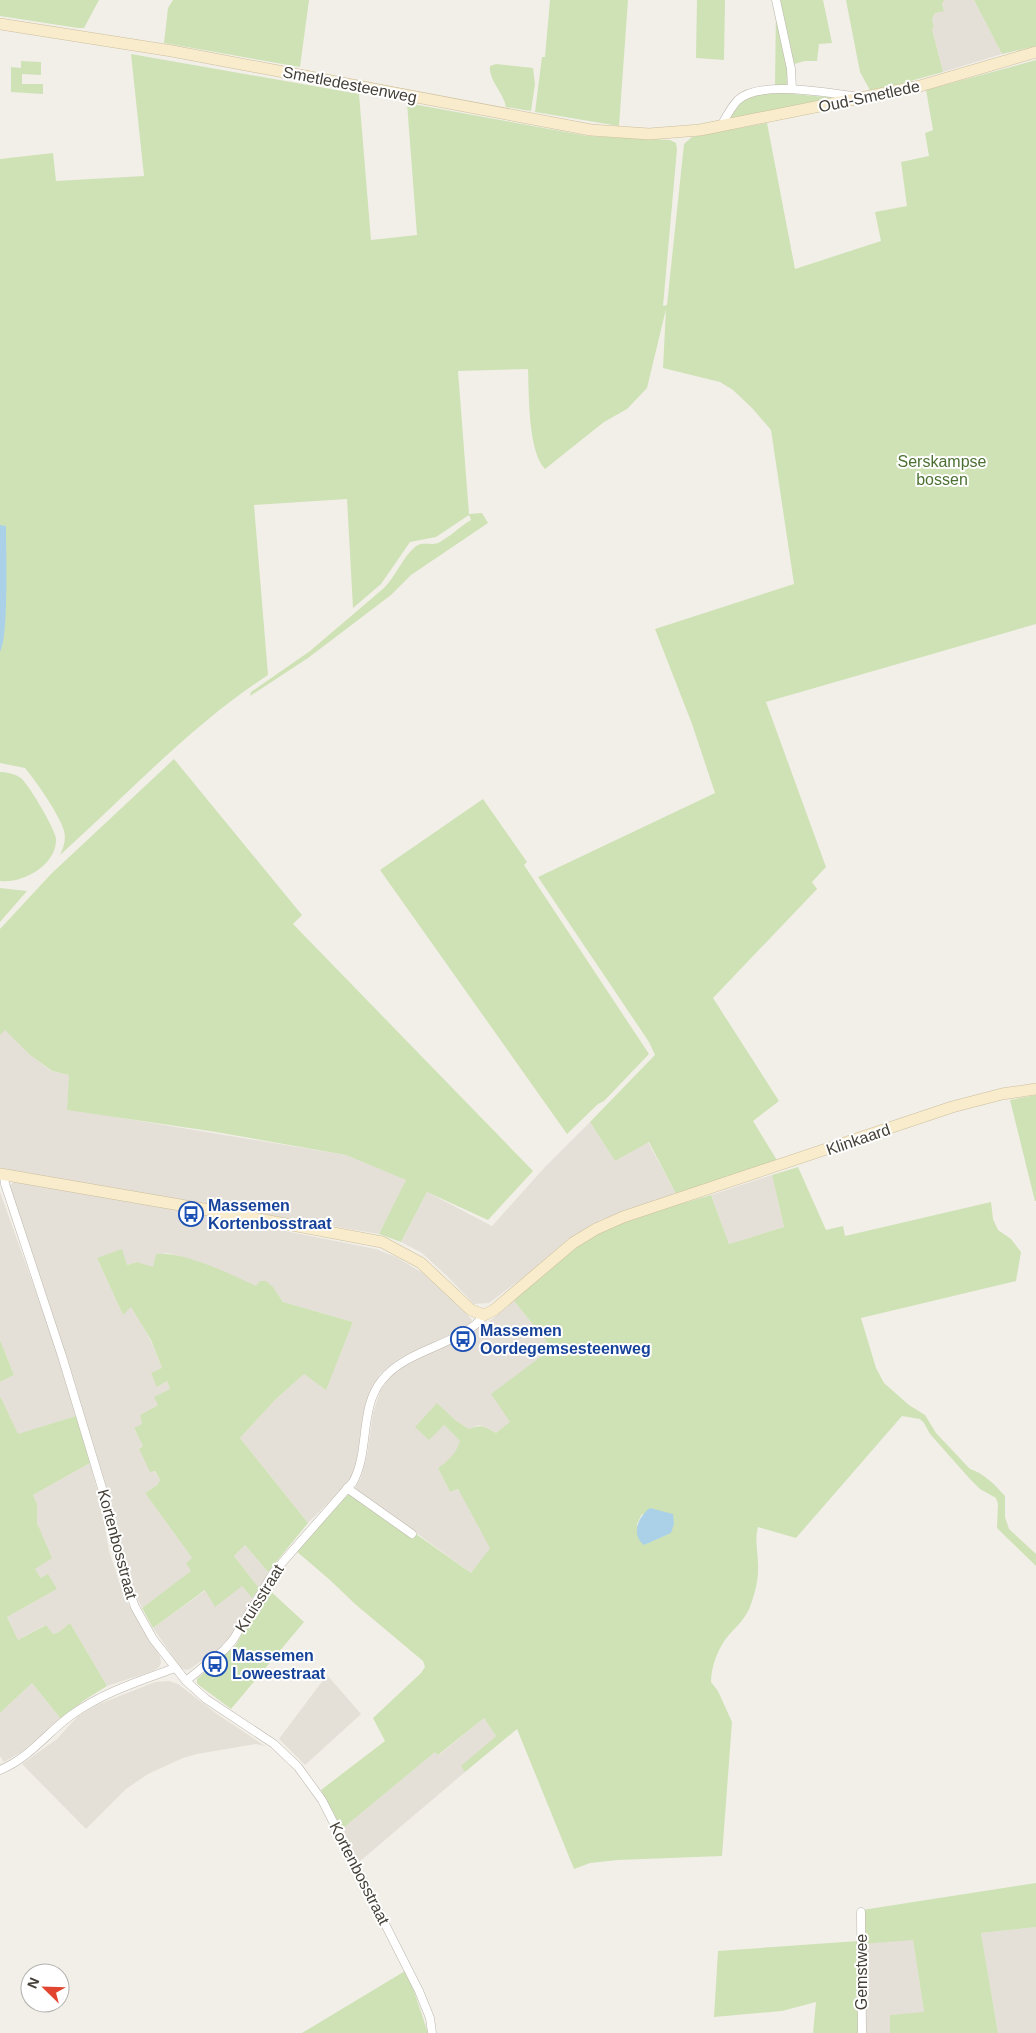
<svg xmlns="http://www.w3.org/2000/svg" width="1036" height="2033" font-family="Arial,sans-serif">
<style>
.residential{fill:#e5e0d7}
.green{fill:#cfe2b5;fill-rule:evenodd}
.water{fill:#abd1e8}
.lines{fill:none;stroke-linecap:round;stroke-linejoin:round}
.street-casing{stroke:#bcb6ac;stroke-width:9}
.secondary-casing{stroke:#ccbf9d;stroke-width:12}
.street{stroke:#fff;stroke-width:8}
.secondary{stroke:#f8eccc;stroke-width:11}
.labels{text-anchor:middle;stroke-width:4;stroke-linejoin:round;paint-order:stroke}
.street-label{font-size:16px;fill:#443f37;stroke:#fff}
.park-label{font-size:16px;fill:#4b7031;stroke:#fff}
.transit-label{font-size:16px;font-weight:bold;fill:#164399;stroke:#fff;text-anchor:start}
</style>
<rect width="100%" height="100%" fill="#f2efe8"/>
<g class="residential">
<polygon points="945,0 974,0 1002,54 943,72 932,29 934,27 932,19 935,13 944,10 942,3"/>
<polygon points="5,1029 30,1055 51,1071 70,1075 67,1109 346,1155 407,1180 379,1234 0,1171 0,1035"/>
<polygon points="590,1122 615,1161 648,1142 676,1194 600,1220 489,1303 474,1304 448,1277 422,1253 401,1242 427,1192 492,1226 545,1167"/>
<polygon points="772,1175 784,1227 729,1244 711,1195"/>
<polygon points="16,1180 184,1211 376,1249 396,1257 426,1275 448,1294 472,1320 471,1323 458,1331 400,1358 380,1374 365,1405 355,1470 349,1482 308,1523 240,1438 275,1400 304,1374 326,1389 353,1322 283,1302 273,1287 256,1287 199,1263 172,1254 164,1253 153,1268 137,1262 127,1265 97,1258 123,1315 131,1306 151,1341 162,1368 157,1387 167,1381 170,1389 158,1405 140,1415 143,1424 134,1429 144,1446 139,1448 160,1480 157,1485 145,1493 192,1558 192,1571 142,1608 133,1590 124,1563 106,1486 69,1366 10,1190 10,1185"/>
<polygon points="0,1192 52,1337 76,1416 17,1435 0,1396 0,1382 14,1375 0,1340"/>
<polygon points="514,1301 544,1338 551,1350 492,1394 511,1422 496,1433 488,1428 479,1425 469,1429 455,1420 437,1404 444,1425 460,1441 458,1449 450,1459 438,1468 450,1492 458,1489 491,1548 471,1573 355,1488 361,1478 367,1455 373,1413 380,1391 390,1376 400,1368 485,1325"/>
<polygon points="90,1463 101,1504 109,1551 119,1581 127,1602 160,1656 161,1663 159,1667 153,1671 107,1686 70,1623 59,1632 53,1634 45,1625 18,1640 7,1617 57,1589 41,1578 35,1569 41,1534 37,1523 37,1504 33,1495"/>
<polygon points="245,1545 268,1572 259,1588 234,1556"/>
<polygon points="242,1586 252,1598 235,1632 218,1649 190,1669 186,1670 181,1668 153,1628 206,1590"/>
<polygon points="327,1675 361,1714 305,1765 279,1739"/>
<polygon points="169,1681 178,1684 217,1714 265,1746 256,1744 197,1754 183,1758 148,1774 126,1789 86,1829 22,1764 57,1739 78,1716 97,1705 155,1682"/>
<polygon points="32,1683 61,1719 21,1752 4,1762 0,1756 0,1713"/>
<polygon points="484,1718 496,1736 462,1766 465,1772 359,1862 342,1829 436,1751 439,1755"/>
<polygon points="1036,1927 1036,2033 998,2033 981,1933"/>
<polygon points="913,1939 924,2013 890,2015 890,2033 864,2033 862,1944"/>
</g>
<g class="green">
<polygon points="0,0 99,0 84,28 78,28 0,16"/>
<polygon points="173,0 309,0 300,67 164,43 168,8"/>
<polygon points="550,0 628,0 619,126 535,112 542,57 545,57"/>
<polygon points="697,0 725,0 724,60 696,58"/>
<polygon points="779,0 823,0 832,43 819,44 817,61 805,61 794,64"/>
<polygon points="846,0 945,0 942,3 944,11 935,13 932,19 934,27 932,29 943,72 871,92 860,72"/>
<polygon points="974,0 1036,0 1036,46 1002,54"/>
<polygon points="776,7 789,81 784,87 775,87"/>
<path d="M 131,54 L 359,94 L 371,240 L 417,235 L 407,103 L 588,136 L 670,140 L 676,143 L 677,149 L 663,306 L 667,305 L 684,144 L 692,137 L 767,123 L 795,269 L 881,241 L 875,212 L 907,206 L 901,162 L 929,156 L 925,133 L 933,130 L 926,90 L 1036,60 L 1036,624 L 766,702 L 826,867 L 812,882 L 817,889 L 713,998 L 779,1101 L 753,1121 L 778,1162 L 676,1194 L 649,1142 L 615,1161 L 590,1122 L 655,1055 L 649,1042 L 538,877 L 715,793 L 692,724 L 655,629 L 794,584 L 771,430 L 752,408 L 733,390 L 720,382 L 663,368 L 666,309 L 647,388 L 627,409 L 604,422 L 545,469 C 528,452 529,394 528,369 L 458,371 L 469,514 L 482,513 L 488,523 L 411,575 L 391,595 L 308,658 L 250,696 L 251,692 L 310,651 L 384,588 C 396,576 402,558 415,547 C 423,541 430,546 438,543 C 450,537 459,527 471,520 L 469,515 L 436,537 L 410,542 L 381,584 L 353,608 L 347,499 L 254,505 L 268,675 C 191,725 128,794 60,855 C 64,846 67,838 63,828 C 58,813 36,781 25,768 L 0,763 L 0,159 L 53,153 L 56,181 L 144,176 Z"/>
<polygon points="21,61 41,62 41,75 22,74 22,84 43,84 43,94 11,92 11,67 21,68"/>
<path d="M 496,64 L 533,68 L 535,84 L 531,111 L 506,107 C 504,93 488,80 490,66 Z"/>
<path d="M 783,93 L 836,98 L 731,119 L 730,118 C 739,94 761,94 783,93 Z"/>
<polygon points="174,759 302,915 293,924 533,1171 488,1220 427,1192 401,1242 379,1234 406,1180 346,1155 210,1131 67,1110 69,1075 52,1071 30,1055 5,1030 0,1035 0,929 51,874"/>
<path d="M 0,772 C 7,772 16,774 22,779 C 30,787 55,829 56,839 C 57,865 22,884 0,881 Z"/>
<polygon points="483,799 527,862 524,865 649,1054 604,1101 598,1104 567,1134 380,870"/>
<polygon points="0,888 27,891 0,922"/>
<polygon points="1036,1095 1036,1201 1035,1201 1010,1100"/>
<path d="M 798,1167 L 826,1230 L 843,1226 L 845,1236 L 991,1202 L 993,1219 L 998,1230 L 1011,1239 L 1021,1252 L 1016,1281 L 861,1318 L 876,1368 L 884,1383 L 909,1405 L 925,1415 L 936,1433 L 970,1469 C 984,1473 996,1486 1005,1496 L 1005,1517 L 1009,1529 L 1036,1554 L 1036,1566 L 997,1528 L 998,1504 L 996,1498 L 980,1489 L 969,1478 L 930,1434 L 924,1423 L 920,1419 L 902,1416 L 796,1538 L 758,1527 C 754,1541 759,1555 758,1570 C 758,1581 755,1593 751,1604 C 747,1617 737,1626 728,1636 C 718,1648 711,1667 711,1682 L 718,1691 L 732,1722 L 722,1856 L 618,1860 L 590,1863 L 574,1869 L 517,1729 L 465,1772 L 461,1766 L 496,1736 L 484,1718 L 438,1755 L 435,1752 L 342,1829 L 321,1790 L 385,1741 L 373,1718 L 421,1673 L 425,1667 L 423,1661 L 355,1604 L 330,1580 L 295,1550 L 343,1499 L 348,1495 L 351,1495 L 413,1539 L 416,1534 L 471,1573 L 490,1548 L 458,1489 L 450,1492 L 438,1468 C 449,1460 456,1454 460,1441 L 444,1425 L 429,1440 L 415,1427 L 437,1403 L 455,1420 L 469,1429 C 481,1424 485,1426 496,1433 L 510,1422 L 491,1394 L 551,1349 L 544,1338 L 514,1301 C 541,1276 569,1249 602,1232 C 635,1214 675,1206 711,1195 L 729,1244 L 784,1227 L 772,1175 ZM 642,1514 L 665,1535 L 644,1545 L 637,1524 Z"/>
<path d="M 122,1249 L 127,1265 L 137,1262 L 153,1267 L 156,1254 C 184,1251 230,1274 256,1286 L 260,1281 L 266,1281 L 273,1287 L 283,1302 L 353,1322 L 326,1390 L 304,1374 L 275,1400 L 240,1438 L 308,1523 L 268,1572 L 245,1545 L 234,1556 L 259,1588 L 252,1598 L 242,1586 L 215,1607 L 205,1590 L 153,1628 L 142,1608 L 191,1571 L 186,1563 L 192,1558 L 145,1493 L 157,1485 L 160,1480 L 155,1471 L 150,1472 L 139,1449 L 143,1446 L 134,1428 L 142,1424 L 140,1415 L 158,1405 L 154,1397 L 170,1389 L 167,1381 L 157,1387 L 151,1373 L 162,1368 L 151,1340 L 131,1307 L 123,1315 L 97,1258 Z"/>
<polygon points="0,1340 14,1375 0,1382"/>
<polygon points="0,1396 18,1434 76,1416 90,1463 33,1495 37,1504 37,1523 52,1558 35,1569 41,1578 48,1574 57,1589 7,1617 18,1640 46,1625 53,1634 59,1632 70,1623 107,1686 83,1701 61,1719 32,1683 0,1713"/>
<polygon points="267,1588 304,1622 231,1709 200,1686 197,1683 197,1679 236,1645"/>
<polygon points="1036,1883 1036,1927 981,1933 998,2033 890,2033 890,2015 924,2012 913,1940 862,1944 862,1910"/>
<polygon points="858,1941 860,2033 813,2033 816,2002 782,2011 714,2017 718,1951"/>
<polygon points="405,1971 414,1991 428,2033 302,2033"/>
</g>
<g class="water">
<path d="M 0,525 L 6,526 C 6,548 9,638 0,652 Z"/>
<path d="M 650,1508 L 673,1514 L 674,1524 L 671,1533 L 644,1545 C 630,1534 639,1516 650,1508 Z"/>
</g>
<g class="lines">
<defs>
<g id="street">
<polyline points="776,0 791,69 792,89"/>
<path d="M 721,126 C 726,117 731,107 738,100 C 760,80 825,93 853,96"/>
<polyline points="4,1175 5,1184 62,1356 102,1488 122,1571 135,1607 153,1639 186,1681 206,1699 274,1744 298,1767 322,1800 419,1991 430,2018 432,2033"/>
<polyline points="347,1488 412,1534"/>
<path d="M 186,1681 L 224,1650 L 233,1640 L 273,1573 L 353,1482 C 370,1451 359,1408 382,1380 C 407,1348 465,1344 484,1315"/>
<path d="M 0,1770 C 29,1758 46,1734 70,1716 C 102,1693 139,1681 175,1668"/>
<polyline points="861,1912 862,2033"/>
</g>
<g id="secondary">
<polyline points="0,24 172,51 591,130 649,134 700,130 920,86 1036,52"/>
<polyline points="0,1174 238,1215 382,1242 421,1263 471,1310 484,1315 494,1310 573,1243 596,1229 623,1217 952,1107 1002,1094 1036,1089"/>
</g>
</defs>
<use href="#street" class="street-casing"/>
<use href="#secondary" class="secondary-casing"/>
<use href="#street" class="street"/>
<use href="#secondary" class="secondary"/>
</g>
<defs>
<symbol id="bus-ring" viewBox="-11 -11 22 22"><circle r="9.5" fill="#fff" stroke="#1a4fb4" stroke-width="1.5"/><path d="M-5-6H5V4H4V6H2V4H-2V6H-4V4H-5ZM-3.5-4V0h7V-4ZM-3.5 1.2v1.5H-2V1.2ZM2 1.2v1.5H3.5V1.2Z" fill="#1a4fb4"/></symbol>
</defs>
<g fill-rule="evenodd">
<use href="#bus-ring" x="177" y="1200" width="28" height="28"/>
<use href="#bus-ring" x="449" y="1325" width="28" height="28"/>
<use href="#bus-ring" x="201" y="1650" width="28" height="28"/>
</g>
<g class="labels">
<g class="street-label">
<text transform="translate(350 84) rotate(11)" y="6">Smetledesteenweg</text>
<text transform="translate(869 96) rotate(-12)" y="6">Oud-Smetlede</text>
<text transform="translate(858 1139) rotate(-19)" y="6">Klinkaard</text>
<text transform="translate(118 1544) rotate(75)" y="6">Kortenbosstraat</text>
<text transform="translate(259 1598) rotate(-58)" y="6">Kruisstraat</text>
<text transform="translate(360 1873) rotate(63)" y="6">Kortenbosstraat</text>
<text transform="translate(861 1972) rotate(-90)" y="6">Gemstwee</text>
</g>
<g class="park-label">
<text x="942" y="467">Serskampse<tspan x="942" dy="18">bossen</tspan></text>
</g>
<g class="transit-label">
<text x="208" y="1211">Massemen<tspan x="208" dy="18">Kortenbosstraat</tspan></text>
<text x="480" y="1336">Massemen<tspan x="480" dy="18">Oordegemsesteenweg</tspan></text>
<text x="232" y="1661">Massemen<tspan x="232" dy="18">Loweestraat</tspan></text>
</g>
</g>
<g transform="translate(45 1988) rotate(293)"><circle r="24" fill="#ffffff" stroke="#b4b2af"/>
<path d="M0-4L9 19L0 12L-9 19Z" fill="#e14530"/>
<text y="-8" font-size="14" font-weight="bold" text-anchor="middle" fill="#443f37">N</text>
</g>
</svg>
